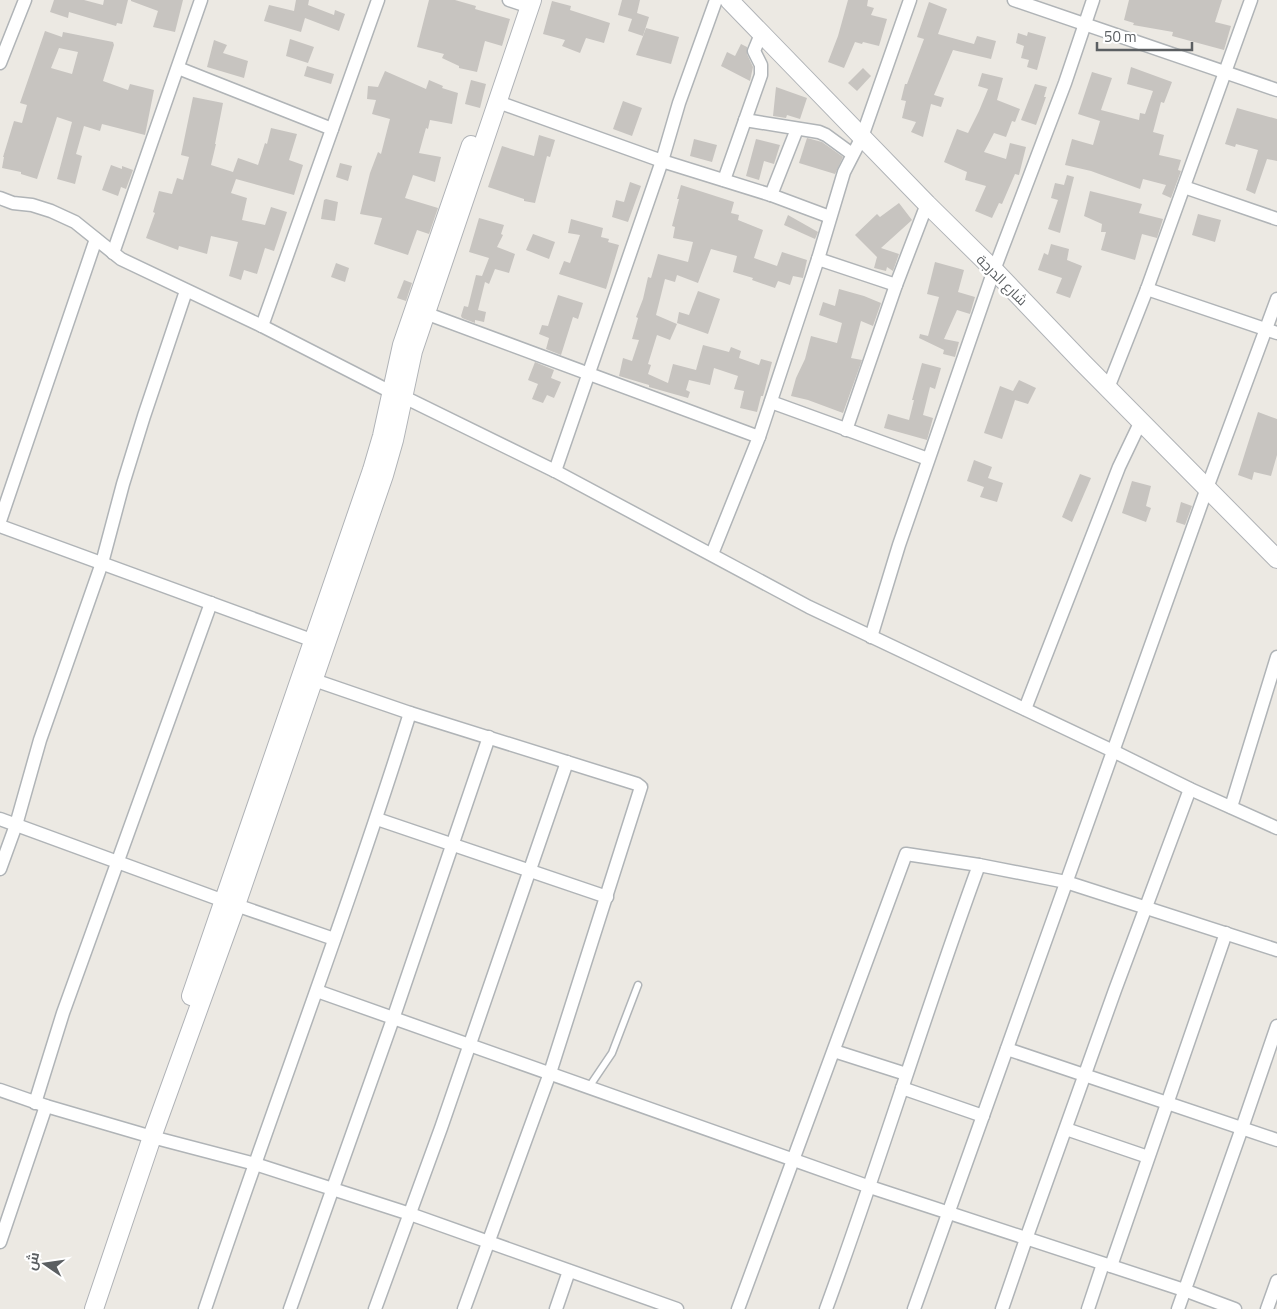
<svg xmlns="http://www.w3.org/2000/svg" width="1277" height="1309" font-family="'Titillium Web',Cairo,sans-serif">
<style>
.building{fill:#c7c4c0;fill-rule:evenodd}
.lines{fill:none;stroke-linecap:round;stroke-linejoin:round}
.lane-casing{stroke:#b0b4b7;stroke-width:9}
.street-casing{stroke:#b0b4b7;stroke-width:15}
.secondary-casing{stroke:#b0b3b7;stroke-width:20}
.lane{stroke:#fff;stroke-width:6}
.street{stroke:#fff;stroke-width:12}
.secondary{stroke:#fff;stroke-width:18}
.labels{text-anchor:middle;stroke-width:5;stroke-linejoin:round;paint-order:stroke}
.street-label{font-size:14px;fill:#5b5f62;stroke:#fff}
</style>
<rect width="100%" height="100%" fill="#ece9e3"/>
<g class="building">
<polygon points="54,0 84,0 103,5 104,0 128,0 122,24 117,23 116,26 69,12 68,18 50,12"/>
<polygon points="131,0 183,0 175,32 153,27 158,11 131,1"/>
<polygon points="296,0 309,0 308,5 334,15 335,10 345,14 339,31 305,18 301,32 264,21 269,5 294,11"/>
<polygon points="429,0 455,0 476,6 475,9 510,19 502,46 485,41 477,72 459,68 459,66 442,58 444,54 417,47"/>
<polygon points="622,0 640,0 637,13 649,17 643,36 628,31 632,19 618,15"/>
<polygon points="848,0 868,0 867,6 874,8 871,15 887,19 879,46 863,42 862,44 855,42 844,68 828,62 838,36"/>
<polygon points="1129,0 1222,0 1215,22 1231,26 1224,50 1172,36 1173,32 1133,25 1134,23 1124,20"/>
<polygon points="552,1 571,6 570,10 610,23 604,43 586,38 580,53 562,46 565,40 543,34"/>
<polygon points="929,2 947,9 938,34 974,44 977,36 996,41 991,59 953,50 934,95 944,98 941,107 931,104 923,137 911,132 916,122 902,118 906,101 901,100 905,84 907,84 924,39 917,37"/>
<polygon points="646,28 679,37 671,64 636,55"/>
<path d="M 45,31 L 62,37 L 63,32 L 113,42 L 114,45 L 103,81 L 128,90 L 130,84 L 154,90 L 145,135 L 102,124 L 100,131 L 84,126 L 76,154 L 82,156 L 75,184 L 57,179 L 72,122 L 57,117 L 37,179 L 21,174 L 21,172 L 2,168 L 4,157 L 3,157 L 14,121 L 22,123 L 27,105 L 20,103 ZM 59,48 L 78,52 L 72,74 L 51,68 Z"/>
<polygon points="1028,32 1046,37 1037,70 1027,67 1029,60 1021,58 1024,46 1016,43 1018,33 1027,36"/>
<polygon points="290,39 314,47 308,63 286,56"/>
<polygon points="214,40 227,45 223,53 248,61 244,78 207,67"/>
<polygon points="741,44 747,47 747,54 753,67 750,81 721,66 727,52 735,56"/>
<polygon points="307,66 334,74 331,84 304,76"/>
<polygon points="1131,67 1172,82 1164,103 1161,102 1153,132 1164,135 1159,155 1181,160 1178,170 1181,171 1171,198 1162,194 1166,185 1143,179 1140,189 1091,171 1065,165 1072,139 1093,145 1100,121 1078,114 1092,72 1112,78 1101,110 1139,120 1140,113 1145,114 1153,91 1127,84"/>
<polygon points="863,68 871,76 857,91 848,83"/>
<polygon points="385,71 426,89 429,80 443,86 442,88 458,93 452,124 430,120 428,129 426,128 419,153 441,157 435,182 413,175 405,198 438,208 429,234 417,230 408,255 374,244 382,218 360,214 370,173 378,152 381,154 390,119 372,114 376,100 367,99 368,86 378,87"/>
<polygon points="982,73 1003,78 997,100 1020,109 1015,122 1012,121 1006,137 994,133 984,152 1006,159 1010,143 1026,147 1019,175 1015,174 1002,204 999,203 992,218 975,211 986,186 965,180 967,172 944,162 957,129 968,133 979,111 988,89 978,86"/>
<polygon points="471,80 486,84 480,108 465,104"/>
<polygon points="1035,84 1047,87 1044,97 1046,97 1036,125 1021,120"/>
<polygon points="776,87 807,98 800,119 787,115 786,118 773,116"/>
<polygon points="193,97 223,103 215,144 216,144 211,165 233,172 238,158 258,165 265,143 267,144 271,128 297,134 289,160 303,165 294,195 236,179 231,193 247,198 242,220 265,225 271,207 287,212 274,251 265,248 257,274 244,270 241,280 229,276 238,242 211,236 207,254 179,246 178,250 146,238 155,213 153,212 159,191 172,194 177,178 183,180 189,157 181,155"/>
<polygon points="623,101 642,108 632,136 613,129"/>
<polygon points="1237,108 1277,119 1277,161 1267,159 1255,194 1246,190 1258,150 1236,144 1235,147 1225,144"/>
<polygon points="539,135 555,140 550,157 547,156 535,203 524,201 524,199 488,187 502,146 534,156"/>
<polygon points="807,138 822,142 843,157 835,174 799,163"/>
<polygon points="694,139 717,145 712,162 690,156"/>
<polygon points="756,139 780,145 774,164 764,161 759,180 746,176"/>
<polygon points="340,163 352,166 348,181 336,177"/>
<polygon points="111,165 122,169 122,166 133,170 126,189 121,187 118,196 102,190"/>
<polygon points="1067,175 1074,177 1060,233 1048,229 1058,200 1051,198 1055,183 1064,185"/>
<polygon points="630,182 641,186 628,222 612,217 616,200 624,202"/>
<polygon points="681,185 734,202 731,213 739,215 738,220 763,230 754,258 777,266 782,252 807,260 803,278 793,276 790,285 778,281 775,288 752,280 753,278 733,272 737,256 711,249 698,283 677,275 675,282 665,279 656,315 677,324 670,340 657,335 648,364 651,365 648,374 668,383 673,364 696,370 703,345 729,352 731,347 741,351 739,358 759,365 761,359 772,362 763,396 761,396 757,412 740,408 744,391 734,389 738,376 714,368 710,385 689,380 686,390 690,392 688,398 649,387 649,385 619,376 623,358 632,361 639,340 632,339 638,318 636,317 643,299 648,277 651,278 658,254 688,262 693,242 673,238 675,227 672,226 679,199 677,199"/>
<polygon points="1090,191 1142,204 1139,213 1163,219 1157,238 1142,234 1135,260 1101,250 1106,232 1101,232 1102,224 1084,216"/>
<polygon points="326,199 338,202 335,221 321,219 324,200"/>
<polygon points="899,203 912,220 881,248 899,254 893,271 887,267 886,271 874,268 877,257 855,235 877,214 880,217"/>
<polygon points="1198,214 1221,220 1215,242 1192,235"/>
<polygon points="788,215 818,232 815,239 784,225"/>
<polygon points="479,218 504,225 501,234 503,235 497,247 515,254 509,273 495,269 489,284 485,282 478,310 486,312 484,322 475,320 475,323 462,318 461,316 464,306 468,307 476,275 482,276 489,258 469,252"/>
<polygon points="571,219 603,228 601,237 609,239 608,242 619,245 606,289 559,274 564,261 570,263 580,235 568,233"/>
<polygon points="533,234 555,242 549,259 526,250"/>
<polygon points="1051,244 1069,249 1067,260 1082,266 1070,298 1056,293 1062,278 1038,270 1044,253 1048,255"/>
<polygon points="935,262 964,270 958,292 975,297 970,314 957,310 944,339 959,342 955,357 943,354 944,350 919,338 920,334 928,336 939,297 927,294"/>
<polygon points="336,263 349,268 345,282 331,277"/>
<polygon points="404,280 412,283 406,301 397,298"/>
<polygon points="839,289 864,296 881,303 873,326 861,321 851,358 862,360 843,413 808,400 791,396 796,378 805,359 811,336 837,343 842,323 819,315 823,302 835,306"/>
<polygon points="698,291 720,299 708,334 677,323 679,312 689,315"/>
<polygon points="558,295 583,303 578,319 573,317 561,355 546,349 549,338 539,334 542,325 548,326"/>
<polygon points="535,362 554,370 551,378 561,382 554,398 547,395 543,403 532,399 538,384 528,380"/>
<polygon points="922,363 941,368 935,389 930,387 923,415 933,418 927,440 884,428 888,414 909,420 914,400 912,400"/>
<polygon points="1019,380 1036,388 1028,404 1015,400 1002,439 984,433 1000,386 1013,391"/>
<polygon points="1258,412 1277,419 1277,455 1271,476 1254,472 1252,480 1238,475"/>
<polygon points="974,460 992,467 988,478 1003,483 997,502 980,497 984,487 967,481"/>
<polygon points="1080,474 1091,478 1072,522 1062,517"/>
<polygon points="1132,481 1151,486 1146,506 1151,508 1146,522 1122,513"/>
<polygon points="1181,502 1192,506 1185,525 1176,522"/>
</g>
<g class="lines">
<defs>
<polyline id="lane" points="589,1087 612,1053 638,985"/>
<g id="street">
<polyline points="509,0 530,7"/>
<polyline points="1014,0 1277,90"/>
<polyline points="0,63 25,0"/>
<polyline points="178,68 332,129"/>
<polyline points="498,102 662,161 771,195 830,217"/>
<polyline points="745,120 819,132 826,135 852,154"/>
<polyline points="724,180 761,75 761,65 754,51 761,34"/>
<polyline points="1184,187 1277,219"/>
<polyline points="771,195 797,129"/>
<polyline points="0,198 13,203 32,205 51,211 75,222 121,259 262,326 391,392"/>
<polyline points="113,253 201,0"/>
<polyline points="818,259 896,285"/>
<polyline points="1147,289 1277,333"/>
<polyline points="425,313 759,437"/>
<polyline points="262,326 378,0"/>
<polyline points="1108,388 1147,289 1251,0"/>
<polyline points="404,397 555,471 809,607 1113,751 1190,789 1277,828"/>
<polyline points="771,402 928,459"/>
<polyline points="846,430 896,285 927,204"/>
<polyline points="555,471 662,161 679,103 716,0"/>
<polyline points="0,521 96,239"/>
<polyline points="0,526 314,641"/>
<polyline points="712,554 759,437 818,259 844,172 862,137 910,0"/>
<polyline points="871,637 899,545 994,270 1065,83 1093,0"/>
<polyline points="314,680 410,713 637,784 641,787 550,1073 464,1309"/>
<polyline points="1025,709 1119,467 1141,421"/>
<polyline points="1231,807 1277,657"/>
<polyline points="0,819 224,901"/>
<polyline points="377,819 607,897"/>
<polyline points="0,869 16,825 40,740 102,563 123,484 144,416 186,291"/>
<polyline points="236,905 334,939"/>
<polyline points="317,991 870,1187 1184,1290 1235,1309"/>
<polyline points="1007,1049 1277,1140"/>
<polyline points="834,1051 906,1074"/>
<polyline points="902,1088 983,1116"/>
<polyline points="0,1090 46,1106 152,1137 255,1164 410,1214 677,1309"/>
<polyline points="35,1103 63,1013 211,603"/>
<polyline points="1066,1129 1148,1157"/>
<polyline points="0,1242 46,1106"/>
<polyline points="1111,1266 1226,933"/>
<path d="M 205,1309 C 272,1109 347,914 410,713"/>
<polyline points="290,1309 393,1019 489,737"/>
<polyline points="375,1309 441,1128 567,762"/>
<polyline points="556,1309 569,1271"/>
<polyline points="738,1309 906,854 979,865 1066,882 1277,950"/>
<path d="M 826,1309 C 880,1162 925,1012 979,865"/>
<polyline points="914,1309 1207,488 1277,299"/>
<polyline points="1002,1309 1026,1239 1115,990 1190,789"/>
<polyline points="1088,1309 1103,1264"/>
<polyline points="1178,1309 1242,1128 1277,1026"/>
<polyline points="1267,1309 1277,1281"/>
</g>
<g id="secondary">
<polyline points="729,0 927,204 994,270 1082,362 1277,559"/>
<polyline points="191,996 372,470 382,436 402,345 471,145"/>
<polyline points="94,1309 152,1137 236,905 384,475 394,440 413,351 532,0"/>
</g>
</defs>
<use href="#lane" class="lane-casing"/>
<use href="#street" class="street-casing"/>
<use href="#secondary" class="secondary-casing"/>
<use href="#lane" class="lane"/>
<use href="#street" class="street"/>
<use href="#secondary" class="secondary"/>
</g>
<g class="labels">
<g class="street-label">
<text transform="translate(1002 280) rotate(45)" y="5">شارع الدرجة</text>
</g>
</g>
<g transform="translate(45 1264) rotate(283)" stroke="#ffffff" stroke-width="4" paint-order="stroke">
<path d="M0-4L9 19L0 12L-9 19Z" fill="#5b5f62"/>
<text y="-8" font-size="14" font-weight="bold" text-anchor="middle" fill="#5b5f62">ش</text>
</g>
<path d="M1097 42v8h95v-8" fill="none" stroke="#5b5f62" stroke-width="2.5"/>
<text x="1104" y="42" font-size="15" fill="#5b5f62" stroke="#ffffff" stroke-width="4" paint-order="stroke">50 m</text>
</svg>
